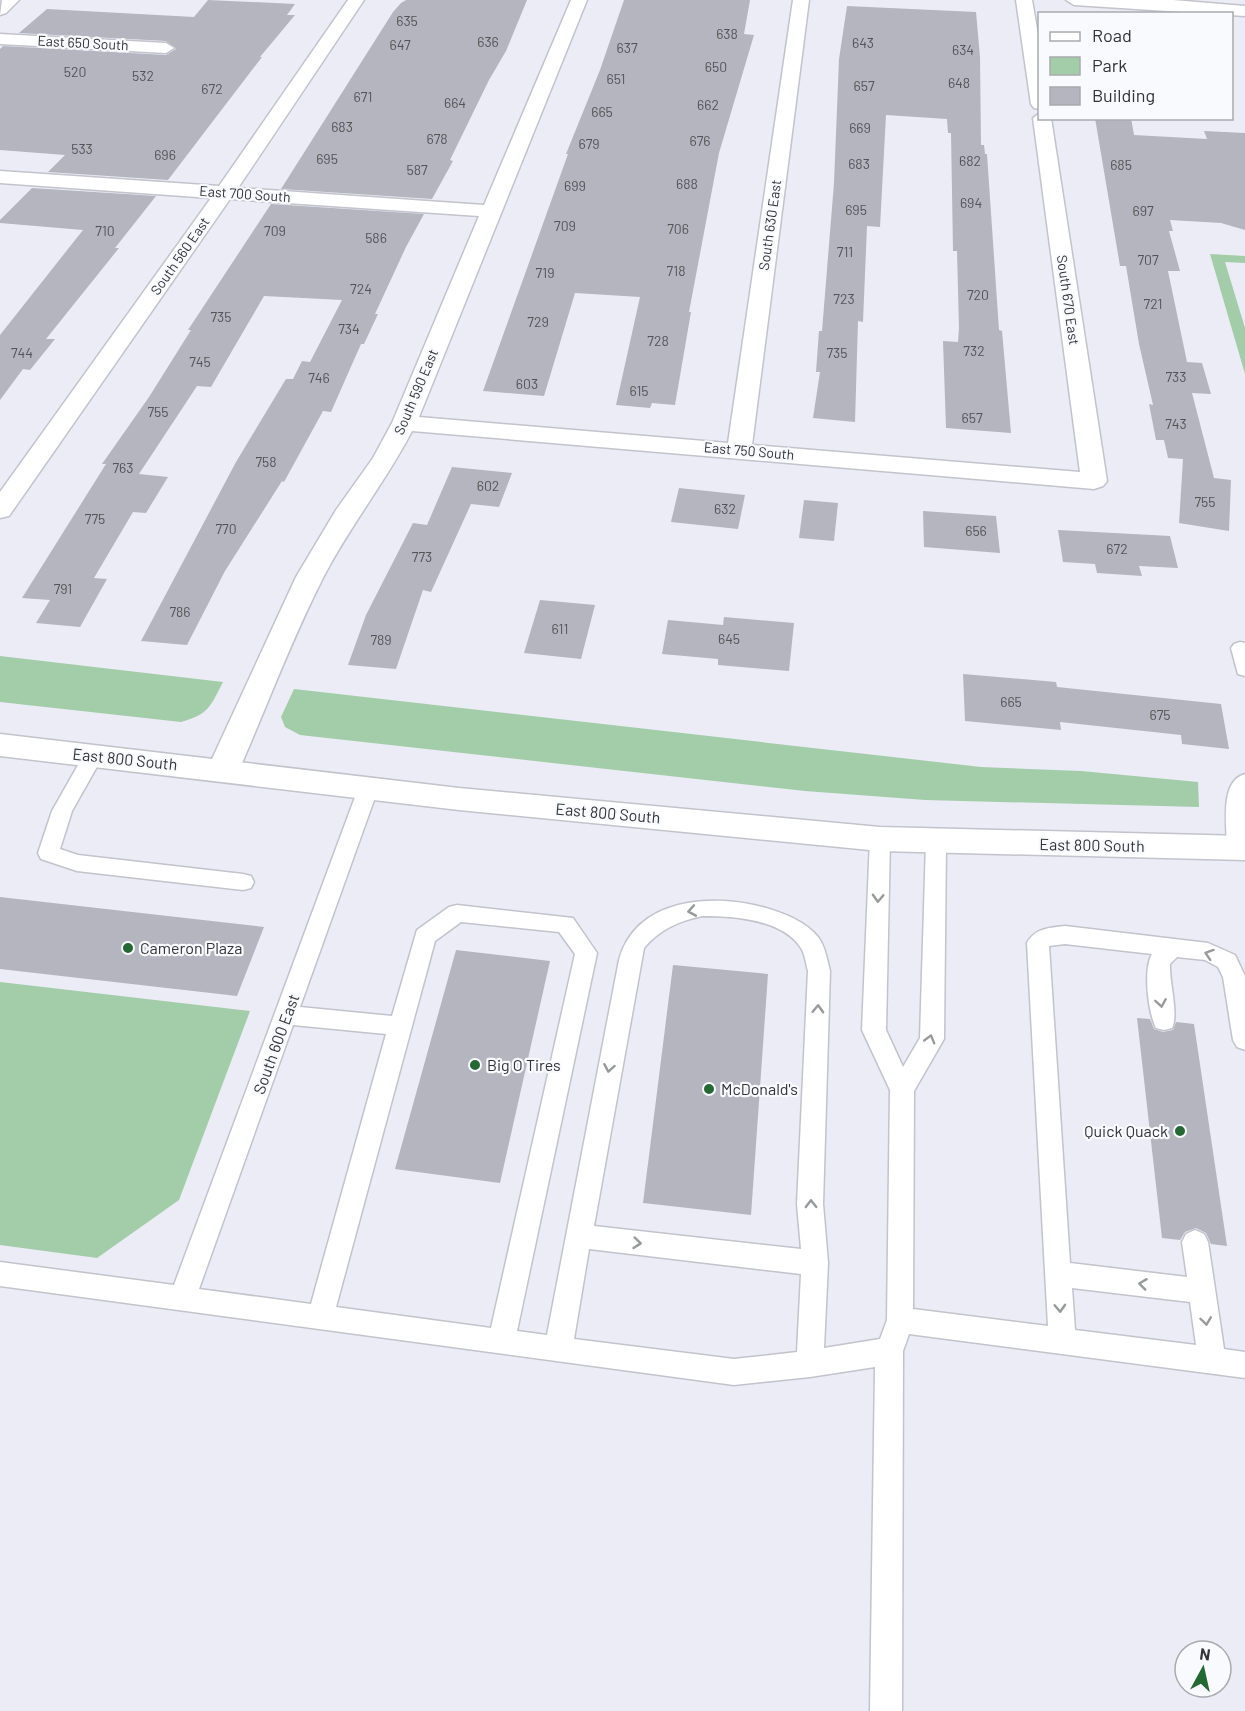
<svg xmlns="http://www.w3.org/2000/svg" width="1245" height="1711" font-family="Barlow,sans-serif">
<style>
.green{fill:#a3cda8}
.building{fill:#b5b5bf}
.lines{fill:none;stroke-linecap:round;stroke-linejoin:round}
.lane-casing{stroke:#c2c3cc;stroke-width:3}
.street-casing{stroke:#c2c3cc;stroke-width:3}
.secondary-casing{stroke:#c2c3cc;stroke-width:3}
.lane{fill:#fff;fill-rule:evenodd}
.street{fill:#fff;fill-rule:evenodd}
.secondary{fill:#fff;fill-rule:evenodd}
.oneway{stroke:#98999a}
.poi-dot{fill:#246833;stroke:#f9fafe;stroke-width:2}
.labels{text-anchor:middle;stroke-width:4.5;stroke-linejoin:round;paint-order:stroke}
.number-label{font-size:14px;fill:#535458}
.far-street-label{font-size:14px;fill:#323336;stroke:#f9fafe}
.street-label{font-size:16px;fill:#323336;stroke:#f9fafe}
.poi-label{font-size:16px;fill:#323336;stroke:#f9fafe;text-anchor:start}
</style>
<rect width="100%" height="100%" fill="#ebecf6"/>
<g class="green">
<polygon points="1210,254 1245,256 1245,263 1225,262 1245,328 1245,374"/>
<path d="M 0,656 L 223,682 C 210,707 209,714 181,722 L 0,702 Z"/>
<polygon points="294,689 981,767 1081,771 1198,782 1199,807 925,800 805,791 300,735 285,727 281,717"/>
<polygon points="0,982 250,1011 179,1200 97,1258 0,1245"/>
</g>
<g class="building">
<polygon points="208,0 295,4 287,15 295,15 260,57 262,57 168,180 48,172 65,155 0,150 0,49 3,46 166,55 176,49 166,41 19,33 47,9 194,17"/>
<polygon points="406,0 527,0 506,51 489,80 450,160 453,161 432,199 281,189 393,12 401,3"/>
<polygon points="624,0 750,0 744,34 754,35 719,153 689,312 691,312 675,405 652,403 650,408 616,405 640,297 575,293 544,396 483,391 568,154 566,154 600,70"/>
<polygon points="847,6 976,12 980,57 981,145 984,145 985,154 987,154 999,330 1002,331 1011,433 946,428 943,341 958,342 959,328 957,251 953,251 951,133 948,133 947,119 886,115 880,227 867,226 863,322 858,321 855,422 813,418 820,372 816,372 819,331 822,331 834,183 839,59"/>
<polygon points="1095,118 1131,118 1134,135 1207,139 1204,131 1245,133 1245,230 1221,223 1170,220 1173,231 1169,231 1180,271 1168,271 1187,362 1202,363 1211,394 1192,393 1214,478 1231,480 1229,531 1179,523 1183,459 1168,458 1164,440 1156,440 1149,404 1153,405 1139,344 1126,266 1120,266"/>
<polygon points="32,188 156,196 115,248 119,248 46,339 55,339 30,370 23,369 0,400 0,335 83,230 0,223 0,220"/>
<polygon points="271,204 424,214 406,247 375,314 378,314 364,344 361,344 331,412 323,411 284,482 282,481 225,571 187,645 141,641 236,462 286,379 293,379 302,361 310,362 342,300 264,296 211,387 197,386 139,474 168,477 146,513 133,512 94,578 107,579 80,627 36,623 50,600 22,598 106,464 102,464 149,397 191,330 188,330"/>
<polygon points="452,467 512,473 499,507 471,504 431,592 423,590 396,669 348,665 366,615 413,523 427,525"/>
<polygon points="679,488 745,495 738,529 671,522"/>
<polygon points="804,500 838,503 834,541 799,538"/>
<polygon points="923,511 996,516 1000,553 924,547"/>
<polygon points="1058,530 1170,536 1178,568 1139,566 1142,576 1097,573 1095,564 1063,562"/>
<polygon points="540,600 595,605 581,659 524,653"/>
<polygon points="724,617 794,623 789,671 718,665 718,659 662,654 668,620 723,625"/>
<polygon points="963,674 1056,682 1057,687 1221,704 1229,749 1182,744 1181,735 1060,722 1061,730 965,721"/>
<polygon points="0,897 264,927 237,996 0,969"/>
<polygon points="456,950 550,961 500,1183 395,1169"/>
<polygon points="673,965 768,974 751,1215 643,1203"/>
<polygon points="1137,1018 1150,1019 1154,1029 1163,1032 1173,1030 1176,1022 1194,1024 1227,1246 1211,1244 1206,1233 1196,1228 1185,1232 1180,1240 1162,1238"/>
</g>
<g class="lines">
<defs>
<g id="lane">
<polygon points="1240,642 1245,643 1245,676 1238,674 1231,648 1234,644"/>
<polygon points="93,749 100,751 103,756 72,811 60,849 78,855 243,874 251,876 254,882 251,888 243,890 77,871 41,859 38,853 52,811 86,751"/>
<path d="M 1245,774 L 1245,852 L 1237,856 L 1230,853 L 1227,848 C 1227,826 1219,781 1245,774 Z"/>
<path d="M 368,782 L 375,784 L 378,789 L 300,1007 L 392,1016 L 417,930 L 449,907 L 457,905 L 573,918 L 597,953 L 517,1331 L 547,1335 L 619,960 C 636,897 714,893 766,908 C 785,914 805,921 818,937 C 825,946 827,959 830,971 L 823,1204 L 828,1263 L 824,1348 L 880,1339 L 887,1320 L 890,1090 L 862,1030 L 870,839 L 873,834 L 880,831 L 887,834 L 890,839 L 886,1030 L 903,1067 L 920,1038 L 926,842 L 929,837 L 936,834 L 943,837 L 946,842 L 944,1039 L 914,1091 L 913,1309 L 1048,1326 L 1027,943 C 1035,928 1049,928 1065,926 L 1208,943 L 1235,955 L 1245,976 L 1245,1050 L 1237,1047 L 1233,1040 L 1223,977 L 1218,967 L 1205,960 L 1177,957 L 1170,964 C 1169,982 1179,1014 1172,1028 L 1164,1030 L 1156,1028 C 1148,1012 1143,969 1152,954 L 1065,944 L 1049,946 L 1070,1263 L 1187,1277 L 1182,1242 L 1186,1234 L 1195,1230 L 1204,1234 L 1208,1242 L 1224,1349 L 1245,1352 L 1245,1378 L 909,1334 L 903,1351 L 902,1711 L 870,1711 L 875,1367 L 810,1377 L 734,1385 L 0,1286 L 0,1262 L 174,1285 L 358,789 L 361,784 ZM 703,916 C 734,916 782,919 801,948 C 805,954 806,964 808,971 L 797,1204 L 801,1249 L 594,1226 L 644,948 C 659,930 680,920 703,916 ZM 461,922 L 559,932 L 575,954 L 491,1328 L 336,1307 L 435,941 ZM 293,1025 L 386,1034 L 311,1304 L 199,1289 ZM 589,1249 L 801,1274 L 797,1352 L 734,1359 L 574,1339 ZM 1072,1288 L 1190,1302 L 1196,1345 L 1075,1330 Z"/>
</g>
<g id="street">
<polygon points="2,0 19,0 6,13 0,15"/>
<path d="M 348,0 L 364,0 L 238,188 L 484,205 L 571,0 L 587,0 L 419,417 L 728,443 L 793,0 L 809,0 L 752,445 L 1080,472 L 1033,118 L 1040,113 L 1040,118 L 1051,118 L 1107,481 L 1103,486 L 1094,489 L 412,431 C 386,481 350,526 324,576 C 292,638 267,706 239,770 L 234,778 L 223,781 L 212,778 L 207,770 L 296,577 L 336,510 L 373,458 L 392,423 L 479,216 L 230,199 L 9,516 L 0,518 L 0,492 L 211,198 L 0,183 L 0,171 L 219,186 Z"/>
<polygon points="1016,0 1032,0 1040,46 1040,109 1034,108 1031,104"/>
<polygon points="1066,0 1173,0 1245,6 1245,16 1074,5"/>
<polygon points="0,34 166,43 174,48 166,53 0,44"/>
</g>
<polygon id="secondary" points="0,734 459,788 880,827 1245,836 1245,860 880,851 459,810 0,756"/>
</defs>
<use href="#lane" class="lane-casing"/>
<use href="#street" class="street-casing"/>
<use href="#secondary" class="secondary-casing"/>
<use href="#lane" class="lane"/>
<use href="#street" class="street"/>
<use href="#secondary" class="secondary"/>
</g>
<defs><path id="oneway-chevron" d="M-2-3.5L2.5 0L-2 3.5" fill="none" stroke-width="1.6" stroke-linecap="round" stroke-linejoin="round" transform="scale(1.5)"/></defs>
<g class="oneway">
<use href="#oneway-chevron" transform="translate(878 898) rotate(92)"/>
<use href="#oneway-chevron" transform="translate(692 911) rotate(170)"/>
<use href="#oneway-chevron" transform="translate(1209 954) rotate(-162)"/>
<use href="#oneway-chevron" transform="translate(1161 1003) rotate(81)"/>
<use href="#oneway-chevron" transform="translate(818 1009) rotate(-88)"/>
<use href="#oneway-chevron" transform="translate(930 1039) rotate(-74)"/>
<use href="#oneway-chevron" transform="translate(609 1068) rotate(100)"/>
<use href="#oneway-chevron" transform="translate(811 1204) rotate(-91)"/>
<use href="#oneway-chevron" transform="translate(637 1243) rotate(6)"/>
<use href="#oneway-chevron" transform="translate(1143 1284) rotate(-173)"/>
<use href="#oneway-chevron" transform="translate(1060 1308) rotate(87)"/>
<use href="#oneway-chevron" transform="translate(1206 1321) rotate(82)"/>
</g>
<g class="poi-dot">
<circle cx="128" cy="948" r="6"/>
<circle cx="475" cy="1065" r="6"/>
<circle cx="709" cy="1089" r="6"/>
<circle cx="1180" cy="1131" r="6"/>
</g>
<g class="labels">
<g class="number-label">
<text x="407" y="26">635</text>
<text x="727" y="39">638</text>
<text x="488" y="47">636</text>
<text x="863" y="48">643</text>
<text x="400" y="50">647</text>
<text x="627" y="53">637</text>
<text x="963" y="55">634</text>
<text x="716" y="72">650</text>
<text x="75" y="77">520</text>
<text x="143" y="81">532</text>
<text x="616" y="84">651</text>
<text x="959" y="88">648</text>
<text x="864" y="91">657</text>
<text x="212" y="94">672</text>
<text x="363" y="102">671</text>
<text x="455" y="108">664</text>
<text x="708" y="110">662</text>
<text x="602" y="117">665</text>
<text x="342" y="132">683</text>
<text x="860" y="133">669</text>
<text x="437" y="144">678</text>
<text x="700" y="146">676</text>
<text x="589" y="149">679</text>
<text x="82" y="154">533</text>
<text x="165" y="160">696</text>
<text x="327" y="164">695</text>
<text x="970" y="166">682</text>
<text x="859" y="169">683</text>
<text x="1121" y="170">685</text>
<text x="417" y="175">587</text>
<text x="687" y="189">688</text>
<text x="575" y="191">699</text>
<text x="971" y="208">694</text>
<text x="856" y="215">695</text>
<text x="1143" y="216">697</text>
<text x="565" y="231">709</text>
<text x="678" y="234">706</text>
<text x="105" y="236">710</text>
<text x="275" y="236">709</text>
<text x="376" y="243">586</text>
<text x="845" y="257">711</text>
<text x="1148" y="265">707</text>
<text x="676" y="276">718</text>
<text x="545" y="278">719</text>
<text x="361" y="294">724</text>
<text x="978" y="300">720</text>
<text x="844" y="304">723</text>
<text x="1153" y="309">721</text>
<text x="221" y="322">735</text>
<text x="538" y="327">729</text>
<text x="349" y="334">734</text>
<text x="658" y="346">728</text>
<text x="974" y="356">732</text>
<text x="22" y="358">744</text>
<text x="837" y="358">735</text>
<text x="200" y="367">745</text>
<text x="1176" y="382">733</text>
<text x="319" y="383">746</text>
<text x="527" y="389">603</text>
<text x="639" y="396">615</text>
<text x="158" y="417">755</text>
<text x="972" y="423">657</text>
<text x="1176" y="429">743</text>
<text x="266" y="467">758</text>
<text x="123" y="473">763</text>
<text x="488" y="491">602</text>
<text x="1205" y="507">755</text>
<text x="725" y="514">632</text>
<text x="95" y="524">775</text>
<text x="226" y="534">770</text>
<text x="976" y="536">656</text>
<text x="1117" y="554">672</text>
<text x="422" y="562">773</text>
<text x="63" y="594">791</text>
<text x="180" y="617">786</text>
<text x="560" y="634">611</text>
<text x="729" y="644">645</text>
<text x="381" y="645">789</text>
<text x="1011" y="707">665</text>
<text x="1160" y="720">675</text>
</g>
<g class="far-street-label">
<text transform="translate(83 43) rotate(3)" y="5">East 650 South</text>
<text transform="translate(245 194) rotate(4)" y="5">East 700 South</text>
<text transform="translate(770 225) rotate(-82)" y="5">South 630 East</text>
<text transform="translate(180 256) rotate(-55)" y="5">South 560 East</text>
<text transform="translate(1068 300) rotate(82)" y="5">South 670 East</text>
<text transform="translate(416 392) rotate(-67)" y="5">South 590 East</text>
<text transform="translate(749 451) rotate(5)" y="5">East 750 South</text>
</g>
<g class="street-label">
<text transform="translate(125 759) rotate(6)" y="6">East 800 South</text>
<text transform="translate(608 813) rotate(5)" y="6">East 800 South</text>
<text transform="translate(1092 845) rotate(1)" y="6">East 800 South</text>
<text transform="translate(276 1044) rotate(-70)" y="6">South 600 East</text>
</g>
<g class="poi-label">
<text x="140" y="954">Cameron Plaza</text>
<text x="487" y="1071">Big O Tires</text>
<text x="721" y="1095">McDonald's</text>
<text x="1168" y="1137" text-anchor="end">Quick Quack</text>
</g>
</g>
<rect x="1038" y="12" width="195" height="108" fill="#f9fafe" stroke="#a9aaae" stroke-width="1.5"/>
<rect x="1050" y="32" width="30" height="9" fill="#ffffff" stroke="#a9aaae" stroke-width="1.5"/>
<text x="1092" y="42" font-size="18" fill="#323336">Road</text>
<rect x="1050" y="57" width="30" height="18" fill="#a3cda8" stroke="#a9aaae" stroke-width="1.5"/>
<text x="1092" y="72" font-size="18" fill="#323336">Park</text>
<rect x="1050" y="87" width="30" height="18" fill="#b5b5bf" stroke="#a9aaae" stroke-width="1.5"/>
<text x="1092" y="102" font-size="18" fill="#323336">Building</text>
<g transform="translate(1203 1669) rotate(8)"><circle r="28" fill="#f9fafe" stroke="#a9aaae" stroke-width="1.5"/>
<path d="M0-4.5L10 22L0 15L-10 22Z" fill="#246833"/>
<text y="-9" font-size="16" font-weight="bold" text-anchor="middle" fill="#323336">N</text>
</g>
</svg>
